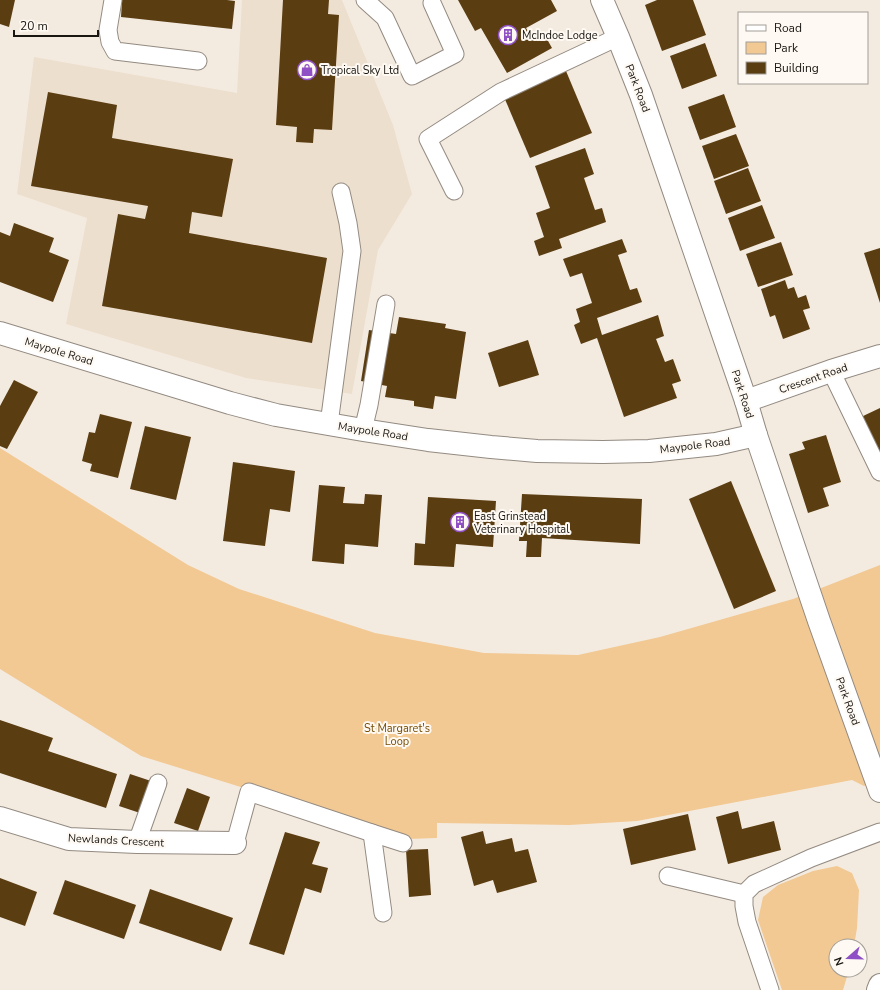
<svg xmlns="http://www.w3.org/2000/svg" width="880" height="990" font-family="'Nunito Sans',sans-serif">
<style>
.built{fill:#eddfce}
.green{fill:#f2c893}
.building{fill:#5b3d12}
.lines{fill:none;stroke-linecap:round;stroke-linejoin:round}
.lane-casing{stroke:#938a81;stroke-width:19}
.street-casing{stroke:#938a81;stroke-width:24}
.secondary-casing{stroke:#938a81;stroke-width:24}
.lane{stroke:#fff;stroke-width:17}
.street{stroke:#fff;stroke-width:22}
.secondary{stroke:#fff;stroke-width:22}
.labels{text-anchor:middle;stroke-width:4;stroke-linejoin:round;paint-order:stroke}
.poi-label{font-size:11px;fill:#191612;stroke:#fef9f2;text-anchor:start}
.street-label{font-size:11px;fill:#191612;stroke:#fef9f2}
.park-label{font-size:11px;fill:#764c04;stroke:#fef9f2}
</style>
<rect width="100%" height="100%" fill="#f4ebe0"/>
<polygon class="built" points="242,0 342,0 393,125 412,194 378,250 352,394 246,378 66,324 87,218 17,194 34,57 237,93"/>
<g class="green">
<polygon points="0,448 188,565 239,589 375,633 484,653 578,655 660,637 793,599 880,565 880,778 864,786 852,780 637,821 569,825 437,823 437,838 408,839 141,756 0,669"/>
<polygon points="837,866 852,873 859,890 857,928 854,946 836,946 836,970 849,970 843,990 782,990 758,920 763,897 778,885 813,871"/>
</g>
<g class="building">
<polygon points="0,0 15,0 9,27 0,24"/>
<polygon points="122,0 227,0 235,1 232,29 121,17"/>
<polygon points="283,0 329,0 328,14 339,15 332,130 314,129 313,143 296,142 297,127 276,125"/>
<polygon points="458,0 551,0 557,11 526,28 532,38 543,32 552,48 507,73 481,28 475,31"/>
<polygon points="657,0 693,0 706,35 662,51 645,5"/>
<polygon points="705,43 717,76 682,89 670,56"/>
<polygon points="566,71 592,133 530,158 504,97"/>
<polygon points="48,92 117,105 112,138 233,159 222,217 192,212 189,233 327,258 312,343 102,306 118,214 145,219 148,206 31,186"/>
<polygon points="724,94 736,127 700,140 688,107"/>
<polygon points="736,134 749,166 714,179 702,146"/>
<polygon points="585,148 594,174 584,178 595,210 602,208 606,222 559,239 562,248 539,256 534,241 544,237 536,213 550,208 535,166"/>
<polygon points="748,168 761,201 726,214 714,181"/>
<polygon points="762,205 775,238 740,251 728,218"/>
<polygon points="14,223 54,238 49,252 69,260 53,302 0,282 0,232 10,236"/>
<polygon points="622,239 627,252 618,255 630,290 637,288 642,302 597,318 602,335 658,315 664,336 656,339 665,362 673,359 681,381 672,384 677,398 624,417 597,338 581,344 574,325 580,322 576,309 592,303 582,273 570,277 563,259"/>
<polygon points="781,242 793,275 758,287 746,254"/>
<polygon points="880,248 880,303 864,253"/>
<polygon points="785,280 788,289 794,287 798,298 806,295 810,308 803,310 810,329 783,339 775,315 770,317 761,289"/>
<polygon points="399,317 446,324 445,328 466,332 456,399 435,396 433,409 414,406 414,401 385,397 387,386 361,381 369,330 396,334"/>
<polygon points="528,340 539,375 499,387 488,353"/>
<polygon points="14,380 38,392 7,449 0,446 0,406"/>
<polygon points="880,408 880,458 861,417"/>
<polygon points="100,414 132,422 118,478 90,471 92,464 82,461 89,432 95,433"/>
<polygon points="145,426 191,437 176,500 130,489"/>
<polygon points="826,435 841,482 823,488 829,506 808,513 789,454 805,449 802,442"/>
<polygon points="233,462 295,471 290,512 270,509 265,546 223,541"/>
<polygon points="731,481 776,591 734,609 689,499"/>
<polygon points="319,485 345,487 343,503 364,504 365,494 382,495 378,547 345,544 344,564 312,561"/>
<polygon points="522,494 642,499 640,544 542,538 541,557 526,557 527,541 519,541"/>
<polygon points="428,497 496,501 493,547 456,544 454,567 414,565 415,543 425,544"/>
<polygon points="0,720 53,738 48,751 117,774 106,808 0,773"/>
<polygon points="130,774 151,781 140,813 119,806"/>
<polygon points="187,788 210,797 198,831 174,823"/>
<polygon points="738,811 742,829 774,821 781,850 728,864 716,817"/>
<polygon points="688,814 696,850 631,865 623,829"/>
<polygon points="483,831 486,844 512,838 515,852 528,849 537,882 497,893 493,880 474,886 461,837"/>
<polygon points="285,832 320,842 312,864 328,868 321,893 305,888 284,955 249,944"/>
<polygon points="428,849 431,895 409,897 406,850"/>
<polygon points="0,878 37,892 25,926 0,917"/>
<polygon points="65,880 136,905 124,939 53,914"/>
<polygon points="150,889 233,918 221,951 139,923"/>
</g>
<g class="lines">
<defs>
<g id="lane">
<polyline points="113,0 108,30 110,42 115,51 198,61"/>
<polyline points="365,0 385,18 412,76 455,54 432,3"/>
<polyline points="454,191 428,139 501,92 618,37"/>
<polyline points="831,371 880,472"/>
<polyline points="329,424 352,251 348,223 341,192"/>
<polyline points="363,430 369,405 386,304"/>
<polyline points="372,833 383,913"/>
<polyline points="137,842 158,783"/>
<polyline points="235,843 249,792 372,833 403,843"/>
<polyline points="668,876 744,894"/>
<polyline points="770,990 747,922 744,906 744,894 754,884 811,858 880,832"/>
</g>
<g id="street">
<polyline points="0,333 230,403 276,415 363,430 428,440 491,447 537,451 603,452 649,451 716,444 756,435"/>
<polyline points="746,401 831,371 880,356"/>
<polyline points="0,818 69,839 137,842 235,843"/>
</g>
<g id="secondary">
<polyline points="602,0 618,37 641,95 746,401 756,435 819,621 880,791"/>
<polyline points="878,990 880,985"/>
</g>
</defs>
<use href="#lane" class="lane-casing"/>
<use href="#street" class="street-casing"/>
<use href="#secondary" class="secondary-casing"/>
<use href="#lane" class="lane"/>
<use href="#street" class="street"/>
<use href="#secondary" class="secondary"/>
</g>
<defs>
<symbol id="building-ring" viewBox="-11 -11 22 22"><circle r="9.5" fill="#fef9f2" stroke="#8f50c6" stroke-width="1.5"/><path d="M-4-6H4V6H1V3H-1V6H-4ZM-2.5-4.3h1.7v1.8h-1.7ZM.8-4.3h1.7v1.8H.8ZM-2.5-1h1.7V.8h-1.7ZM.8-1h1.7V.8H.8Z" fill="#8f50c6"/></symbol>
<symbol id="shop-ring" viewBox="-11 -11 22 22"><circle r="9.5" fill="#fef9f2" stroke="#8f50c6" stroke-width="1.5"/><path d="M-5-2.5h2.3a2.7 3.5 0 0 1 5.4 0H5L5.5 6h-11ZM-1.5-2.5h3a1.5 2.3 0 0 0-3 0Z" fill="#8f50c6"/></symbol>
</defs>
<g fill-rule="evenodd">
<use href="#building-ring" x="497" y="24" width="22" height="22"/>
<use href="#shop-ring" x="296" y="59" width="22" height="22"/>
<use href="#building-ring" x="449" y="511" width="22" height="22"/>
</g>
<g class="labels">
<g class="poi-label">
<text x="522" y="39">McIndoe Lodge</text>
<text x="321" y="74">Tropical Sky Ltd</text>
<text x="474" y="520">East Grinstead<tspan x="474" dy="13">Veterinary Hospital</tspan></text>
</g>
<g class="street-label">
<text transform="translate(638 88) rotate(69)" y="4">Park Road</text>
<text transform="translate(59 351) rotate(17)" y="4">Maypole Road</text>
<text transform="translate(813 378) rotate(-19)" y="4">Crescent Road</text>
<text transform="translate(743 394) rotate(72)" y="4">Park Road</text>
<text transform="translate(373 431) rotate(9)" y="4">Maypole Road</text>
<text transform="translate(695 445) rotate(-7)" y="4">Maypole Road</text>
<text transform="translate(848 701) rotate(70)" y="4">Park Road</text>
<text transform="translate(116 840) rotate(3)" y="4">Newlands Crescent</text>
</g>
<g class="park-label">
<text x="397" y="732">St Margaret's<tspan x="397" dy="13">Loop</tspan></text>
</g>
</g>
<rect x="738" y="12" width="130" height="72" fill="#fef9f2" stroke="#a29e98"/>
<rect x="746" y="25" width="20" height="6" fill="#ffffff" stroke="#a29e98"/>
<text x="774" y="32" font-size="12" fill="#191612">Road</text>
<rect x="746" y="42" width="20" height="12" fill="#f2c893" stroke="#a29e98"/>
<text x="774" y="52" font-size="12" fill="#191612">Park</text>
<rect x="746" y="62" width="20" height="12" fill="#5b3d12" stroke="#a29e98"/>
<text x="774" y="72" font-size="12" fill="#191612">Building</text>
<g transform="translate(848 958) rotate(250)"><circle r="19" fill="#fef9f2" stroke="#a29e98"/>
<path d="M0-3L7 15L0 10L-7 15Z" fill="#8f50c6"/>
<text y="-6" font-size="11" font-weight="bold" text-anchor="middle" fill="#191612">N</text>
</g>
<path d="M14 30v6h84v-6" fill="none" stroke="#191612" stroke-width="2"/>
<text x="20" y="30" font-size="12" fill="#191612" stroke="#fef9f2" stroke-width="3" paint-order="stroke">20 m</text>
</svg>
